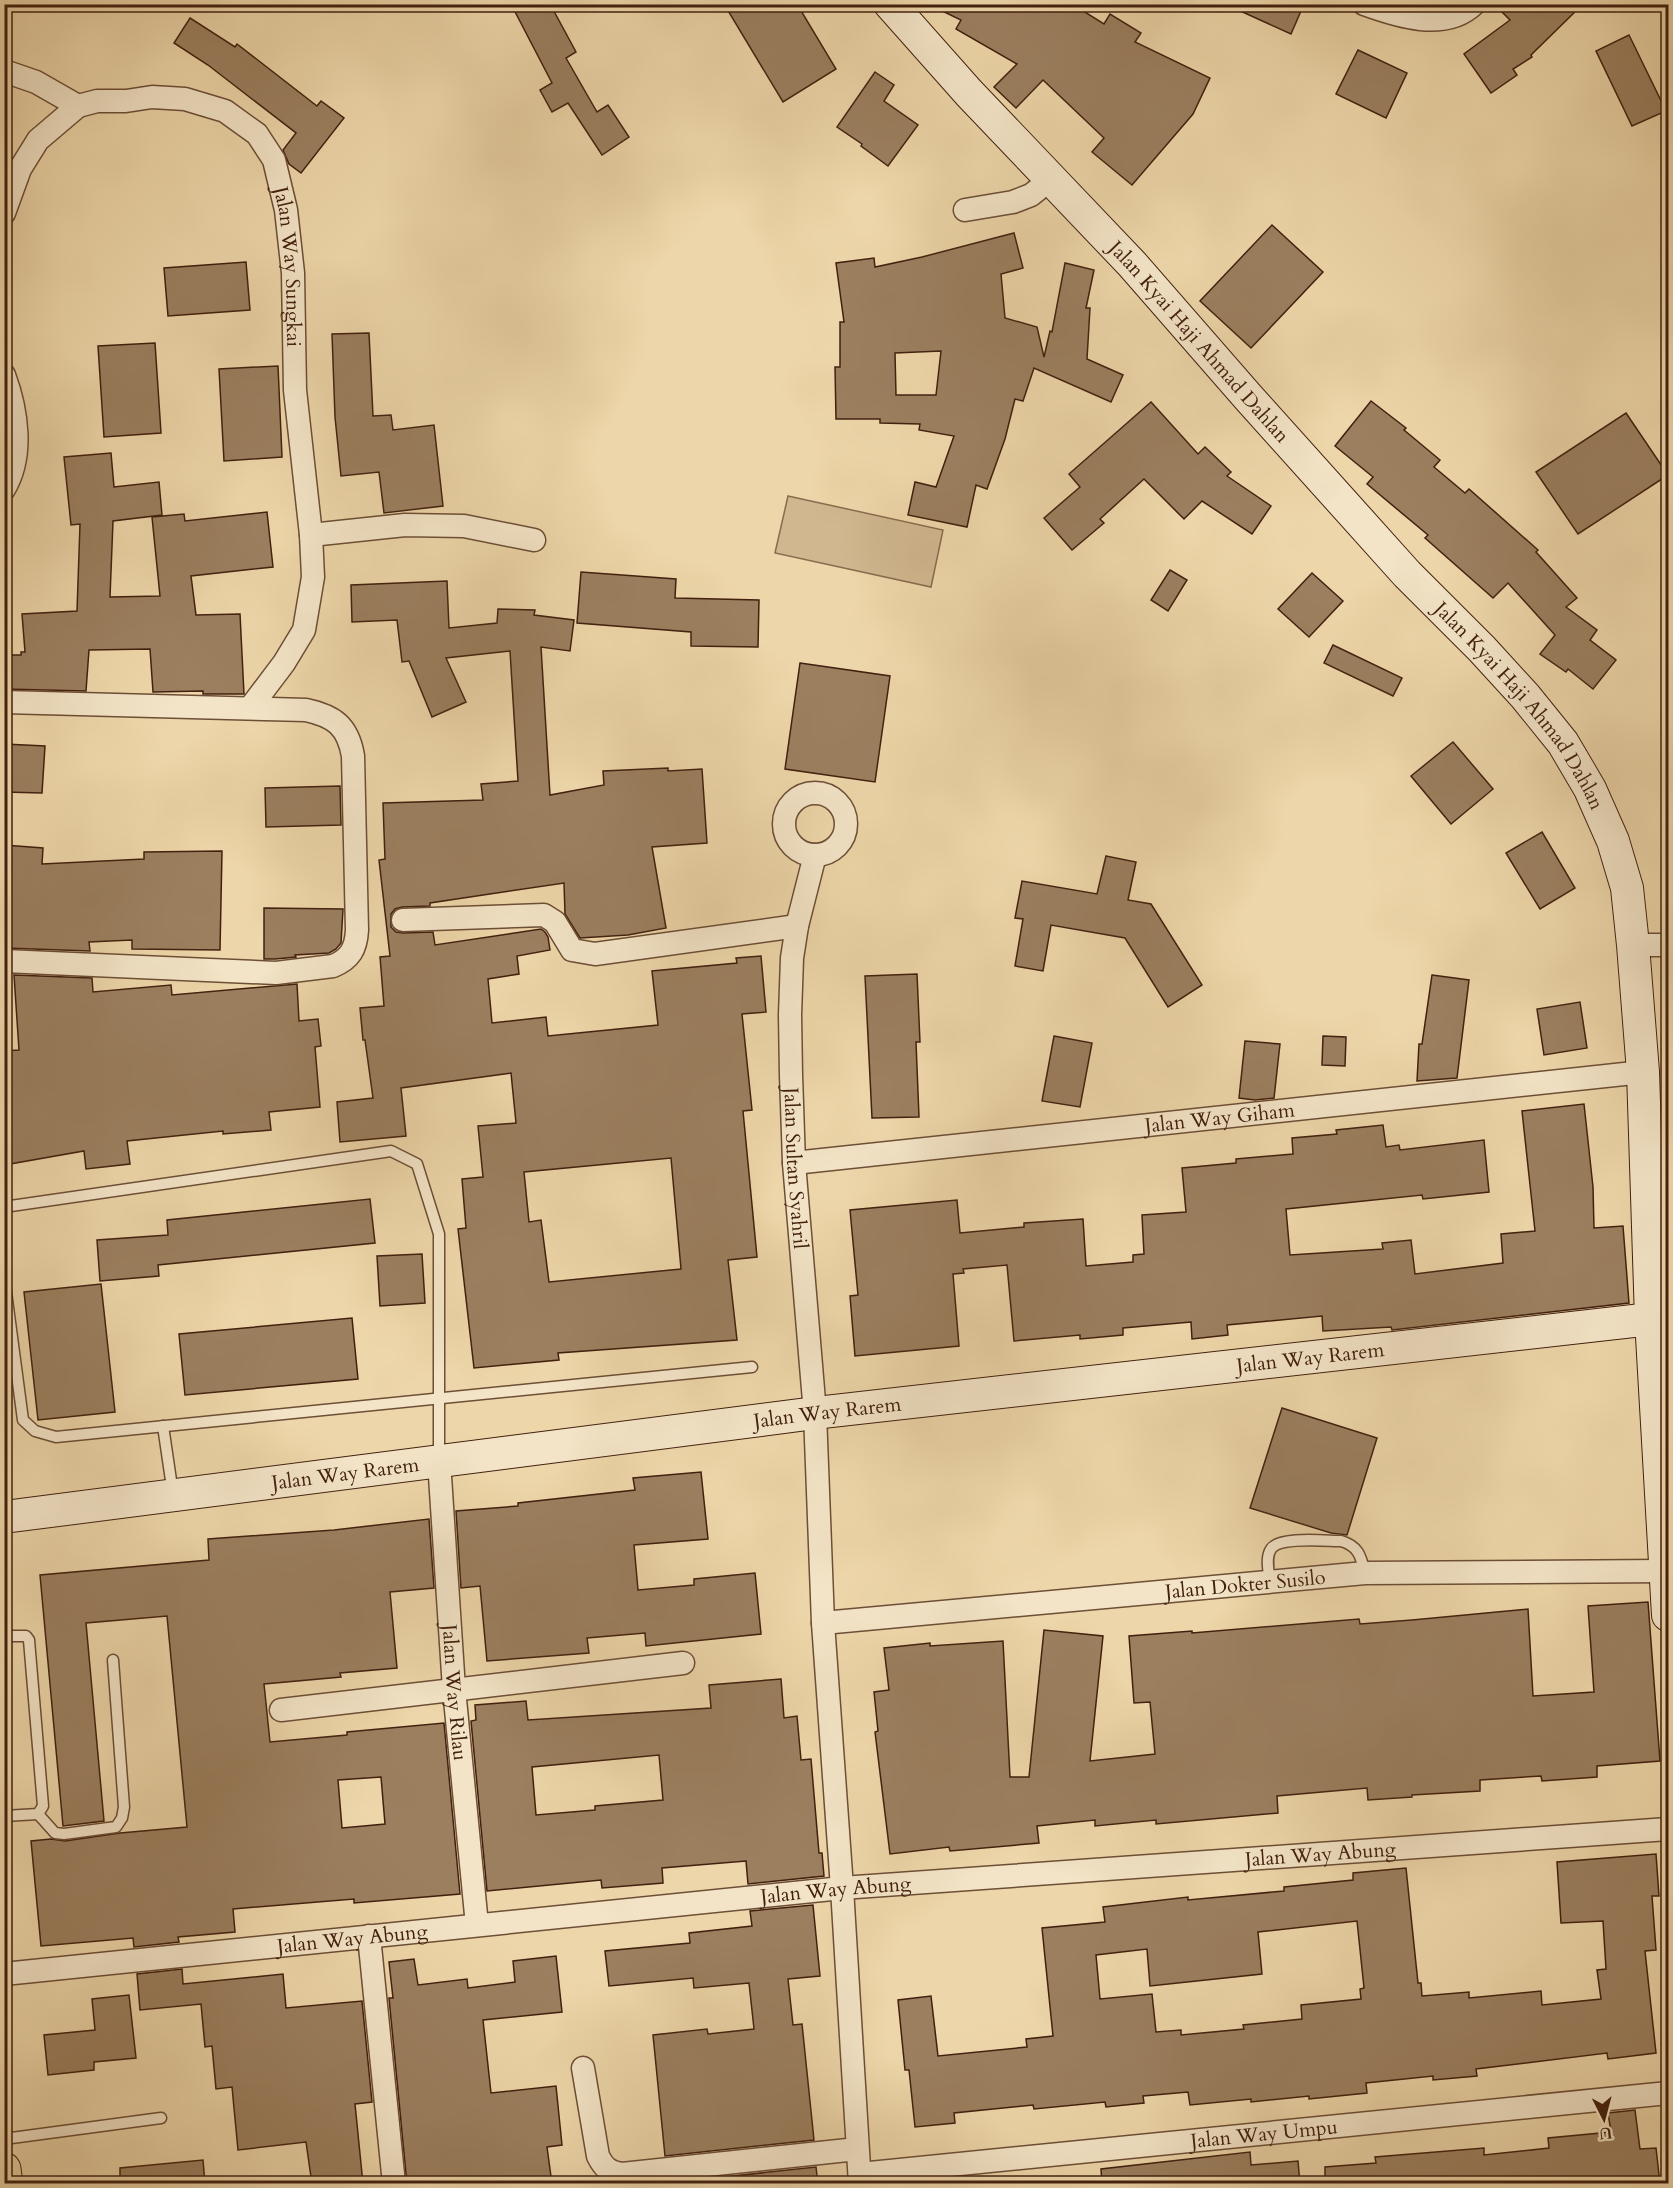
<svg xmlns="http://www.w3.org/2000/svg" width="1673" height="2188" font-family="Cardo,serif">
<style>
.green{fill:#d0b78f;stroke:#896c4f;stroke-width:1.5}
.building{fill:#9b7f5f;stroke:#42200f;stroke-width:1.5;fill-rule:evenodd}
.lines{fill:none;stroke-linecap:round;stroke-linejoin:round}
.lane-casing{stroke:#6d4e36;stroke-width:13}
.street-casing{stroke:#6d4e36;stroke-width:25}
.secondary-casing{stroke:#42200f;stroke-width:34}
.primary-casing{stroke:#42200f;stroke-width:35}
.lane{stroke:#f3e4c7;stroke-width:10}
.street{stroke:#f3e4c7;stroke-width:22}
.secondary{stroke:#f3e4c7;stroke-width:32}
.primary{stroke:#edd6a9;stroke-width:33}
.labels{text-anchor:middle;stroke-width:4.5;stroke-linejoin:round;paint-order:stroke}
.street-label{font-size:20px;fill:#42200f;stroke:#f3e4c7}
</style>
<rect width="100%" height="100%" fill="#edd6a9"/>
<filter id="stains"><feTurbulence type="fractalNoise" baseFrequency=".00333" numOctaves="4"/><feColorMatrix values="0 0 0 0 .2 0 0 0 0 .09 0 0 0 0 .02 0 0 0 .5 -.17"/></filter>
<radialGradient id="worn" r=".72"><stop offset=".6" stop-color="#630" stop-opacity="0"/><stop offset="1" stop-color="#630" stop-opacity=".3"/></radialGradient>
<polygon class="green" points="788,496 943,530 931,587 775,553"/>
<g class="building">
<polygon points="511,4 550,4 576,52 566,58 597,112 608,105 629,137 602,155 568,103 552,112 540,90 552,83"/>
<polygon points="724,4 797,4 836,69 783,102"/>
<polygon points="928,4 1072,4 1104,24 1110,14 1141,33 1135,42 1210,78 1193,114 1132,185 1092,152 1104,138 1043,80 1016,108 994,87 1017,64 956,29 961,20"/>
<polygon points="1225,4 1304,4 1291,34"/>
<polygon points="1494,4 1583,4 1531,55 1532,57 1513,69 1517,75 1491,93 1464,54 1510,20"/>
<polygon points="190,18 235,47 237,44 317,106 321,101 344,118 301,173 289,164 283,150 296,133 208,65 174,43"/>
<polygon points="1629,35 1666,111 1632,126 1596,51"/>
<polygon points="1358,50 1407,73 1386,118 1336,94"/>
<polygon points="875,72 894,85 884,101 918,125 888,166 861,146 862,144 837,127"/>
<polygon points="1272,225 1323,272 1251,348 1200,301"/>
<path d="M 1014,233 L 1023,268 L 1001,274 L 1005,318 L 1037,327 L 1044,357 L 1050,331 L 1052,332 L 1065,263 L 1094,270 L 1086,308 L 1090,308 L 1087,359 L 1123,375 L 1111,402 L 1034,368 L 1023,401 L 1015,399 L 1005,439 L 987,489 L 976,485 L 967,527 L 908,515 L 915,482 L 936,487 L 954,436 L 919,430 L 920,424 L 880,423 L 880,419 L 836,419 L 835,367 L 840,367 L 840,322 L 844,322 L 836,263 L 874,258 L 875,267 L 922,257 ZM 941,351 L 936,395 L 896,395 L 895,353 Z"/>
<polygon points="246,262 250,310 168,316 164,268"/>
<polygon points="369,333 373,416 391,415 393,430 434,425 443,506 384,513 379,472 341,476 335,417 332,334"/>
<polygon points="155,343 161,433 104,437 98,346"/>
<polygon points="278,366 282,457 224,461 219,369"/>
<polygon points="1371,401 1406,428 1404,430 1440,460 1434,467 1465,493 1469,489 1538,550 1536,552 1577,598 1566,607 1597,630 1590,640 1616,660 1593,689 1568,669 1566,672 1540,654 1555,635 1508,583 1493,598 1425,538 1428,535 1367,484 1373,477 1335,446"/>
<polygon points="1151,402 1198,454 1205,447 1231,472 1227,476 1271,506 1252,534 1202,501 1184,519 1144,479 1100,519 1104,523 1072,550 1044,518 1080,487 1069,474"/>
<polygon points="1626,413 1668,475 1578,534 1536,472"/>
<polygon points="111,453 114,487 159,482 162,515 113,521 110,597 160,596 152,517 184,514 185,521 267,512 273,567 191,576 196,615 240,614 244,694 203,694 203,691 153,692 150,649 89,650 86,691 4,689 4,655 21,655 21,652 25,652 22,614 77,611 80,524 71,525 64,457"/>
<polygon points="1170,570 1187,580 1168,611 1151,600"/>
<polygon points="581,572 676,579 675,598 759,600 758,647 691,646 691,632 577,623"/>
<polygon points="1312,573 1343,601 1309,637 1278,609"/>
<path d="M 447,581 L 449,628 L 497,623 L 498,609 L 535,610 L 534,615 L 574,620 L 570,651 L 541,647 L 550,795 L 604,785 L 603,771 L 668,768 L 668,771 L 702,769 L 707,843 L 652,847 L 666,928 L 628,935 L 580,938 L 565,914 L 564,883 L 430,903 L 430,906 L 402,907 L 395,909 L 391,914 L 391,927 L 396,932 L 403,933 L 433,932 L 435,945 L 541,929 L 545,932 L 548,937 L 550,950 L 517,956 L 519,974 L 488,979 L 492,1023 L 546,1017 L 548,1036 L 658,1025 L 652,971 L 737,963 L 736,958 L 761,956 L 766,1012 L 742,1014 L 752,1110 L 743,1111 L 757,1257 L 728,1260 L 737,1340 L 558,1353 L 559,1360 L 474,1368 L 458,1229 L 466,1228 L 462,1179 L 483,1177 L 478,1126 L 516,1123 L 511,1073 L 401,1088 L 406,1136 L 340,1142 L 337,1102 L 373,1098 L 365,1040 L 363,1040 L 360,1008 L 384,1006 L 380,957 L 390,956 L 379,860 L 385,859 L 383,803 L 483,800 L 481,784 L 518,781 L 510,651 L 446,658 L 466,702 L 432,717 L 409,661 L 402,662 L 397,620 L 352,622 L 351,585 ZM 671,1158 L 681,1269 L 549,1282 L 541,1220 L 529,1222 L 524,1172 Z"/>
<polygon points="1333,645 1402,678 1393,696 1324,663"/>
<polygon points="800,663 890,676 875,782 785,769"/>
<polygon points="1453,742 1493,789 1451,824 1411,776"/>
<polygon points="4,744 45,746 42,793 4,792"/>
<polygon points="340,786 341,825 266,827 265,788"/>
<polygon points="1542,832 1575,888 1540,909 1506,853"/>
<polygon points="4,845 43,848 42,864 144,859 144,852 222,851 220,950 132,949 132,940 89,942 90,951 4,948"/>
<polygon points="1106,856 1136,862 1128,900 1151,904 1202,985 1168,1007 1125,938 1051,925 1043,971 1015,966 1023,919 1015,918 1022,881 1097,894"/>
<polygon points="264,908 343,909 341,943 336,949 329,953 295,955 296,957 275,959 264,959"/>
<polygon points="917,974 920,1042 916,1042 919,1117 872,1118 865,976"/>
<polygon points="14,975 92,978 93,992 171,985 172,995 297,984 299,1021 318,1019 321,1046 315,1047 320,1107 269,1112 271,1130 223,1134 223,1131 127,1141 130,1164 86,1169 84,1151 4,1165 4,1051 19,1050"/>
<polygon points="1432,975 1469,980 1457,1078 1417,1081 1419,1044 1422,1044"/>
<polygon points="1580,1002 1587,1048 1544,1055 1537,1009"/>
<polygon points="1054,1036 1092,1043 1080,1107 1042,1101"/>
<polygon points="1323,1036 1346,1037 1345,1066 1322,1065"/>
<polygon points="1245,1041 1280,1044 1274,1098 1255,1100 1239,1098"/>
<polygon points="1584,1104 1593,1187 1594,1228 1623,1226 1629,1303 1392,1330 1391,1327 1323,1331 1322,1316 1227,1325 1228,1335 1192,1339 1191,1322 1123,1328 1123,1335 1080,1339 1080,1335 1014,1341 1007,1265 963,1269 964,1273 953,1274 959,1346 855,1356 850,1296 858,1295 850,1210 957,1200 960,1233 1024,1227 1024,1223 1083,1219 1086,1266 1133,1262 1133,1255 1144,1254 1142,1215 1186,1212 1182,1168 1236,1163 1236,1159 1293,1154 1292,1138 1337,1134 1336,1130 1383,1125 1386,1147 1399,1145 1400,1150 1484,1140 1489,1192 1423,1199 1422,1195 1286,1209 1290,1255 1383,1249 1382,1243 1411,1240 1415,1274 1503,1263 1501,1234 1535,1231 1522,1111"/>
<polygon points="370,1199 375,1243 158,1265 159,1276 100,1281 97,1240 168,1235 167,1220"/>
<polygon points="422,1254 425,1303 380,1306 377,1256"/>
<polygon points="101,1284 115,1412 38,1420 24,1292"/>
<polygon points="352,1318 358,1379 185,1395 179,1334"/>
<polygon points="1282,1408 1377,1438 1347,1535 1331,1533 1250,1508"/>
<polygon points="701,1472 708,1539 634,1545 638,1590 694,1585 694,1579 755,1573 761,1634 646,1646 645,1633 587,1638 589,1653 487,1661 480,1586 461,1588 456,1511 518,1506 518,1503 635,1490 633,1478"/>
<path d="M 429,1519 L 434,1588 L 390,1592 L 397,1668 L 340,1673 L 341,1677 L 264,1684 L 270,1742 L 347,1735 L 347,1732 L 444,1723 L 460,1894 L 354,1903 L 354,1899 L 233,1909 L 235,1932 L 178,1937 L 179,1942 L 134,1947 L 133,1938 L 41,1946 L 31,1841 L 51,1839 L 65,1841 L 120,1833 L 187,1827 L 167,1616 L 86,1623 L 104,1821 L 63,1826 L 40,1575 L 209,1560 L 208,1539 L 334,1530 ZM 381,1777 L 385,1824 L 342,1828 L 338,1780 Z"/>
<polygon points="1648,1602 1660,1761 1597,1766 1597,1777 1542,1781 1541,1776 1480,1780 1480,1791 1412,1795 1412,1797 1368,1800 1367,1788 1277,1796 1278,1813 1156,1824 1156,1820 1095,1826 1095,1820 1037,1826 1039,1843 950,1851 949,1847 890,1854 875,1732 878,1731 874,1692 889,1690 884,1648 930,1643 930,1646 1003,1641 1010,1777 1029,1777 1044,1630 1103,1636 1090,1761 1155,1754 1150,1702 1134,1703 1129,1636 1192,1631 1192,1633 1359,1619 1360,1624 1412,1620 1528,1609 1533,1696 1594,1692 1588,1606"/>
<path d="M 781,1679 L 784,1718 L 797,1716 L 801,1760 L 811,1759 L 819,1853 L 822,1853 L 824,1876 L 748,1884 L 746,1861 L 662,1868 L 663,1883 L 602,1888 L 601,1880 L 487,1891 L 471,1721 L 476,1720 L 475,1705 L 526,1701 L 528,1720 L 711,1708 L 709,1685 ZM 659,1755 L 663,1800 L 595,1806 L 595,1810 L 536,1815 L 532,1767 Z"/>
<path d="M 1656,1854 L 1659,1896 L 1652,1896 L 1656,1950 L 1645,1951 L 1656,2053 L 1608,2059 L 1607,2053 L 1476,2069 L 1477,2076 L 1433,2080 L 1433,2076 L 1366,2083 L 1367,2093 L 1309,2099 L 1309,2096 L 1251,2102 L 1251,2099 L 1190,2105 L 1188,2092 L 1143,2096 L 1144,2103 L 1106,2107 L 1105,2102 L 1034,2109 L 1033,2105 L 954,2113 L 955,2123 L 915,2127 L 909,2070 L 905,2070 L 898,2000 L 931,1996 L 938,2056 L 1027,2047 L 1026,2039 L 1053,2036 L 1042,1928 L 1105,1922 L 1103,1907 L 1188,1897 L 1188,1900 L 1284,1891 L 1284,1887 L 1353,1880 L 1353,1873 L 1406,1868 L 1418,1983 L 1421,1983 L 1422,1996 L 1469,1992 L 1469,1998 L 1541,1991 L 1542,2005 L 1601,1999 L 1597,1970 L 1606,1969 L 1603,1921 L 1561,1923 L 1557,1862 ZM 1357,1921 L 1364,1988 L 1360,1989 L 1361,1999 L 1301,2005 L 1302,2019 L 1243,2025 L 1244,2029 L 1181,2035 L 1181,2030 L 1156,2032 L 1152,1994 L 1100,1999 L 1096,1955 L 1147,1949 L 1150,1986 L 1262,1974 L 1258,1932 Z"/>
<polygon points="813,1905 820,1976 788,1979 793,2025 802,2024 814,2140 665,2156 653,2035 707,2029 708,2034 754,2029 749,1983 694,1988 693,1978 609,1986 605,1951 690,1943 689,1933 752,1926 750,1911"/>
<polygon points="556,1956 562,2012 483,2020 491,2093 556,2086 562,2145 547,2147 552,2184 407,2184 389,1998 393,1998 389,1962 414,1959 418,1985 467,1979 468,1988 515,1982 513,1961"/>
<polygon points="182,1969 183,1984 283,1974 286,2008 362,2001 372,2102 355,2104 363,2184 312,2184 306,2142 238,2150 232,2087 216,2089 212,2046 205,2047 201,2004 140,2010 137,1974"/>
<polygon points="129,1995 136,2058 94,2062 94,2070 48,2075 44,2035 95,2030 92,1999"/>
<polygon points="1635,2110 1640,2149 1656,2148 1660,2184 1325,2184 1325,2167 1376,2163 1375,2157 1484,2148 1484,2155 1549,2148 1548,2138 1611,2132 1608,2113"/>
<polygon points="1250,2152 1251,2165 1298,2161 1300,2184 1102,2184 1101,2169"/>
<polygon points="203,2160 205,2184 120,2184 120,2168"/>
<polygon points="816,2167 818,2184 668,2183"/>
</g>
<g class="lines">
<defs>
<g id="lane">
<polyline points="4,1207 391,1151 417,1164 439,1234 439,1458"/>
<polyline points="4,1277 23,1420 35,1431 56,1437 752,1367"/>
<polyline points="163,1426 173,1494"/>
<path d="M 1270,1582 C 1269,1572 1265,1558 1271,1549 C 1279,1536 1326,1541 1341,1541 C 1359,1546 1361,1557 1365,1573"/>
<polyline points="4,1636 26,1636 29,1640 43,1806 38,1814 4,1816"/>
<polyline points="38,1814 55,1833 64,1834 116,1827 122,1818 124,1807 113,1660"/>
<polyline points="4,2139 161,2118"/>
</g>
<g id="street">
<path d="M 1364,4 C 1397,16 1445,32 1474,4"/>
<polyline points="4,71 36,82 78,106"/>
<polyline points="965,210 1013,202 1031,195 1051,179"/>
<path id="s1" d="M 4,213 L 20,169 L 38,140 L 78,106 L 97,101 L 126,101 L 152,97 L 185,99 L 225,111 L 257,134 L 274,160 L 286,210 L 293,273 L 295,390 L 311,535 L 313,577 L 304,630 L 284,663 L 250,708"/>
<path d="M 4,375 C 17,410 24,456 4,489"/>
<polyline points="311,535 405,525 464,526 534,540"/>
<path d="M 4,702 L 306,710 C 334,716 348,726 353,756 L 357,930 C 356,949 350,959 333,966 L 276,973 L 4,961"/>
<circle cx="815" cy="824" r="31"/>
<path id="s2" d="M 815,855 L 797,926 L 792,958 L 790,1015 L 791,1075 L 794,1163 L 815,1413 L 823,1623 L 842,1888 L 860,2184"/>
<polyline points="403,920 544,915 555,922 572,950 595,954 797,926"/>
<polyline points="1633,945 1668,945"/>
<path id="s3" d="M 794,1163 L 1643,1072"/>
<path id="s4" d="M 439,1461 L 454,1689 L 477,1925"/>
<path id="s5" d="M 823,1623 L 1365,1573 L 1666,1571"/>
<polyline points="281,1710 683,1663"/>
<polyline points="369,1936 394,2184"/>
<path id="s6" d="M 4,1974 L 842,1888 L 1668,1829"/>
<path d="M 583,2068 L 598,2156 C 604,2168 609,2172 622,2174 L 857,2149"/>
<path id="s7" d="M 860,2174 L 1668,2093"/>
</g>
<g id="secondary">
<path id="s8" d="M 890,4 L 969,93 L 1132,264 L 1248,397 L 1407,574 L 1482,649 L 1525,696 L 1563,743 L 1590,789 L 1613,841 L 1627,888 L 1633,945 L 1643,1072 L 1651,1319 L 1668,1615"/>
<path id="s9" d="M 4,1517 L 815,1413 L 1651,1319"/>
</g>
<polyline id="primary" points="4,2169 6,2184"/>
</defs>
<use href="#lane" class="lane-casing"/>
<use href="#street" class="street-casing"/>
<use href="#secondary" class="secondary-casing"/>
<use href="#primary" class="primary-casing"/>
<use href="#lane" class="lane"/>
<use href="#street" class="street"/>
<use href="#secondary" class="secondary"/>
<use href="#primary" class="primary"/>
</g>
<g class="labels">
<g class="street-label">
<text dy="7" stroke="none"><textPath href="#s1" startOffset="462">Jalan Way Sungkai</textPath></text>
<text dy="7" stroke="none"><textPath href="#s8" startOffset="458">Jalan Kyai Haji Ahmad Dahlan</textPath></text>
<text dy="7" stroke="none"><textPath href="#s8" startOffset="944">Jalan Kyai Haji Ahmad Dahlan</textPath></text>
<text dy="7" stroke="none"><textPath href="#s3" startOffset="428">Jalan Way Giham</textPath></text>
<text dy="7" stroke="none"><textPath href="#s2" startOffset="316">Jalan Sultan Syahril</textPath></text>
<text dy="7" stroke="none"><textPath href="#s9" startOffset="1316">Jalan Way Rarem</textPath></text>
<text dy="7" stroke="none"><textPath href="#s9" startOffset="830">Jalan Way Rarem</textPath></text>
<text dy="7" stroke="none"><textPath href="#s9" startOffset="344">Jalan Way Rarem</textPath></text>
<text dy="7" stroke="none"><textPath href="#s5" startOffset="424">Jalan Dokter Susilo</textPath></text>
<text dy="7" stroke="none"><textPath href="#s4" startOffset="232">Jalan Way Rilau</textPath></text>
<text dy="7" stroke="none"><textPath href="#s6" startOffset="1322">Jalan Way Abung</textPath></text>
<text dy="7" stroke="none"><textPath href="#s6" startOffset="836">Jalan Way Abung</textPath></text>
<text dy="7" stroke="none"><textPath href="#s6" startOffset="350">Jalan Way Abung</textPath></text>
<text dy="7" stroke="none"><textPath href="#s7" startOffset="406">Jalan Way Umpu</textPath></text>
</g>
</g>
<rect width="1673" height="2188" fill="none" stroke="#edd6a9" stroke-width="24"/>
<rect x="6" y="6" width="1661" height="2176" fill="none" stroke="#42200f" stroke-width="3"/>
<rect x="12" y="12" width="1649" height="2164" fill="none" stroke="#42200f" stroke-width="1.5"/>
<g transform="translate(1604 2119) rotate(174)" stroke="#f3e4c7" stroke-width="4.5" paint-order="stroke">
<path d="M0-4.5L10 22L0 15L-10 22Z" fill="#42200f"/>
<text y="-9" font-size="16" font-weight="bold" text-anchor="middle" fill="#42200f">U</text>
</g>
<rect width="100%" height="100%" filter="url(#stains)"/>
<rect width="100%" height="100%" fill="url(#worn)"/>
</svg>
